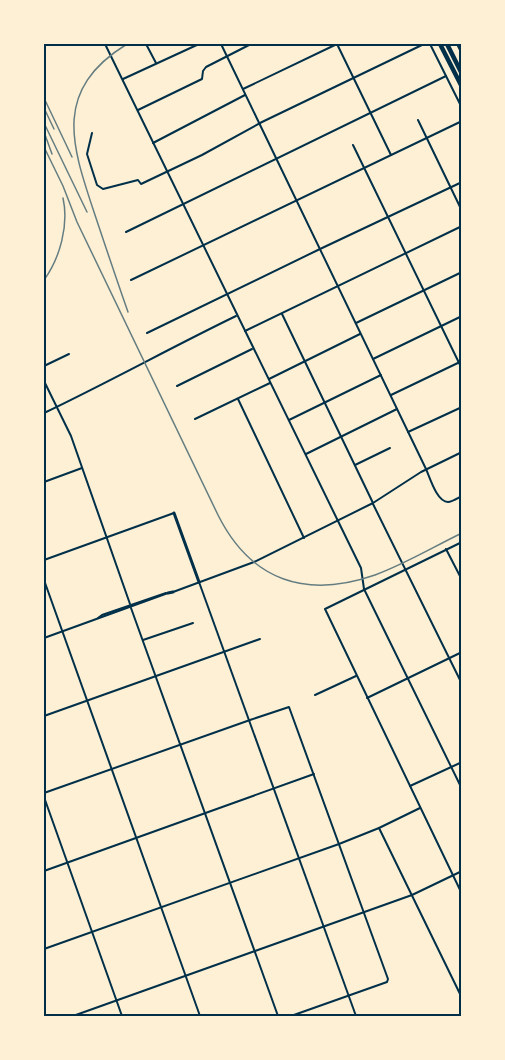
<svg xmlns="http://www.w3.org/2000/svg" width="505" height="1060" font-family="'Alegreya Sans',sans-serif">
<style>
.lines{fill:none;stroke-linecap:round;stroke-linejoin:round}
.minor{stroke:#003049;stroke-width:2}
.tertiary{stroke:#003049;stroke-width:2}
.secondary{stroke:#003049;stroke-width:3}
.motorway{stroke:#003049;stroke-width:4.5}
.rail{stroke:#657d81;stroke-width:1.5}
.neatline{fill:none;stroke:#003049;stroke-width:2}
</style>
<rect width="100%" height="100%" fill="#fdf0d5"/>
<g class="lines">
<g class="minor">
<polyline points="105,44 338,521 361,568 364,589 462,789"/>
<polyline points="146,44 156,63"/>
<polyline points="337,44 391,155"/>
<polyline points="123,79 199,44"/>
<polyline points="243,89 337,44"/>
<polyline points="138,110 202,79 203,71 206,67 251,44"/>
<polyline points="418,120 462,211"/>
<polyline points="92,133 87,154 97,185 103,189 138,180 141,184 202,155 262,122 424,44"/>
<polyline points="153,143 245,95"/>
<polyline points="353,145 462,369"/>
<polyline points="126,232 446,76"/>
<polyline points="131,280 462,121"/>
<polyline points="282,314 373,503"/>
<polyline points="356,323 462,272"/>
<polyline points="245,331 462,226"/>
<polyline points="147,333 320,249"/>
<polyline points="373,359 462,316"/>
<polyline points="44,366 69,354"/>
<polyline points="269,379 360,334"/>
<polyline points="44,381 71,436 130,604"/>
<polyline points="177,386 252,349"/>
<polyline points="391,395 462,361"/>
<polyline points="238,399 304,538"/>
<path d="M 44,413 C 109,382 172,347 236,316"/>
<polyline points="195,419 270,383"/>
<polyline points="289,420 381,375"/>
<polyline points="408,432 462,407"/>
<polyline points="306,454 397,409"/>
<polyline points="355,465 390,448"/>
<path d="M 426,469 C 430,478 437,502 448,502 C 452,502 458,498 462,496"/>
<polyline points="44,482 82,468"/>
<polyline points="462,542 325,609 462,894"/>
<polyline points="446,549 462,580"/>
<polyline points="44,560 174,513"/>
<polyline points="199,582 356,1016"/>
<polyline points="131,608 278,1016"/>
<polyline points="143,640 193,623"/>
<polyline points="315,695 356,676"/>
<polyline points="367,698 462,652"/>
<polyline points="44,716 260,639"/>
<polyline points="410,786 462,762"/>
<polyline points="44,793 250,720 289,707 388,979 387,982 291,1016"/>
<polyline points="44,797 122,1016"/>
<polyline points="379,828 462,998"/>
<polyline points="44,871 314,774"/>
<polyline points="44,949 339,844 379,828 420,808"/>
<polyline points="44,1014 44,1016"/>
<polyline points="73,1016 412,895 462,871"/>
</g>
<g class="tertiary">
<polyline points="221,44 426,469"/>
<polyline points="430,44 462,108"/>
<polyline points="457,44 462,54"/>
<polyline points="320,249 462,182"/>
<polyline points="373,504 462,684"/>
<polyline points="44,580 200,1016"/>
<polyline points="173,592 254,562 373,503 421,472 462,452"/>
<polyline points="98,618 102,615 166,593"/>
<polyline points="44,638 168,593"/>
</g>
<g class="secondary">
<polyline points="174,513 199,582"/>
<polyline points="168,593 173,592"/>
</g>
<g class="motorway">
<polyline points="440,44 462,87"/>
<polyline points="447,44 462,74"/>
</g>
<g class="rail">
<path d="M 127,44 C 53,90 71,143 94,212 C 105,245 116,278 128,312"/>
<polyline points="44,98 72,157"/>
<polyline points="44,108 54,129"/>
<polyline points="44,123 87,212"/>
<polyline points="44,132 52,154"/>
<path d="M 44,147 L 63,186 L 77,222 L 218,515 C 251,581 306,599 375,575 C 405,564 433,547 462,533"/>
<path d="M 44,280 C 60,258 69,225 63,198"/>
</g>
</g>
<rect width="505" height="1060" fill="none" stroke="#fdf0d5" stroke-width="90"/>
<rect x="45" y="45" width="415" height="970" class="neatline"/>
</svg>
